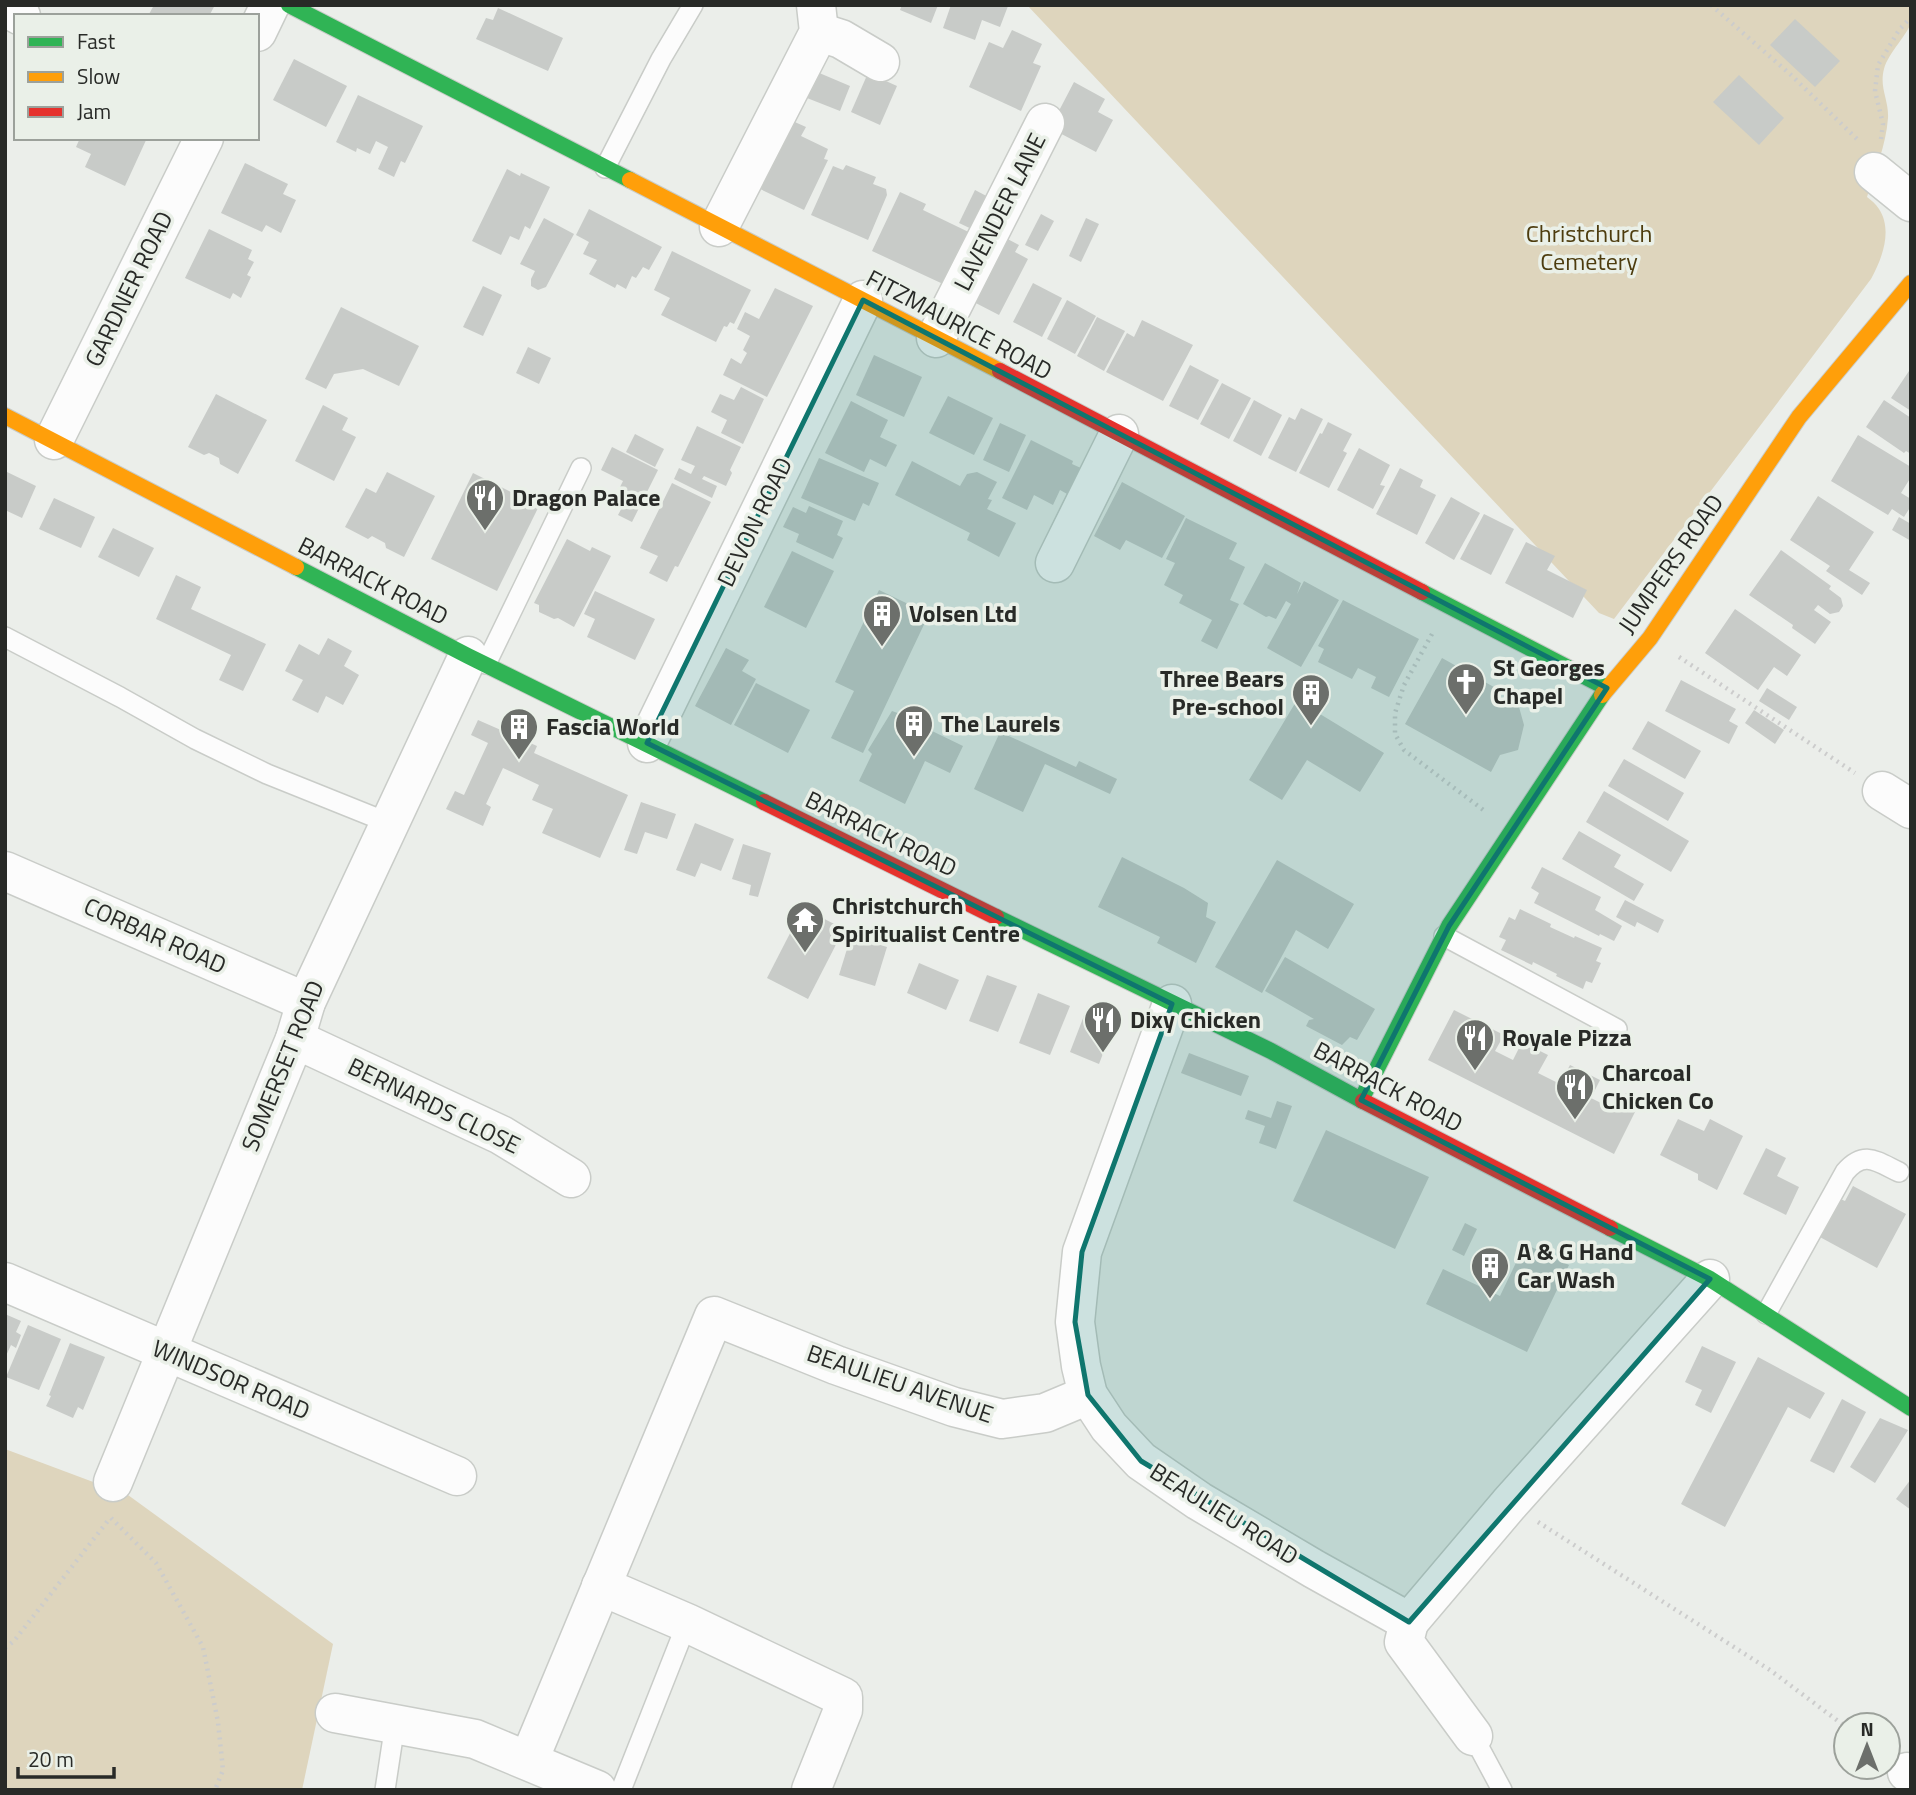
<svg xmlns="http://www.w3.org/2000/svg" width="1916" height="1795" font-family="'Titillium Web',sans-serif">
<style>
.green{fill:#ded5bd}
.building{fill:#c8cbc8}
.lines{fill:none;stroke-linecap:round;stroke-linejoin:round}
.lane-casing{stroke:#c9ccc8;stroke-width:22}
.street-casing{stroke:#c9ccc8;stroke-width:41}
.fast-casing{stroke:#c9ccc8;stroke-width:18}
.slow-casing{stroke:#c9ccc8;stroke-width:18}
.jam-casing{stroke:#c9ccc8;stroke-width:18}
.path{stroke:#ccc;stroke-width:4.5;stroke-dasharray:2 5;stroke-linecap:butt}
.lane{stroke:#fcfcfc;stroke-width:19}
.street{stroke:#fcfcfc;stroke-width:38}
.fast{stroke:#30b455;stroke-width:16}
.slow{stroke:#ff9f0a;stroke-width:16}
.jam{stroke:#e5322d;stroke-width:16}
.marked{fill:#0f766e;fill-opacity:0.2;stroke:#0f766e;stroke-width:5;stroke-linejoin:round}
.labels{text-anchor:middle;stroke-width:7;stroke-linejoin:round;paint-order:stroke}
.street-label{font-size:24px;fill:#282a27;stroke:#eaf0e8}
.park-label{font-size:24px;fill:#4d3c0e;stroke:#eaf0e8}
.poi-label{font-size:24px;font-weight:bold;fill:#282a27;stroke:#eaf0e8;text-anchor:start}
</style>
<rect width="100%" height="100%" fill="#ebeeea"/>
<g class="green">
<path d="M 1027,5 L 1911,5 C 1911,10 1912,17 1911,22 C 1909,33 1888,53 1884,69 C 1879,88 1889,100 1888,118 C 1886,146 1875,170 1867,197 C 1871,200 1876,204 1879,209 C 1893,230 1882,259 1871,279 L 1614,619 L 1599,613 Z"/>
<polygon points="5,1449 128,1495 333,1644 302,1790 5,1790"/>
</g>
<g class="building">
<polygon points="154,5 215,5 209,16 148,16"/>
<polygon points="902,5 938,5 931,23 900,10"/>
<polygon points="951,5 1005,5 1008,6 1000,27 982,20 975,40 943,28"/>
<polygon points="498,8 563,38 548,71 476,39 486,18 493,20"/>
<polygon points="1795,19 1840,61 1815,87 1770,45"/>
<polygon points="1012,30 1042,44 1033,63 1041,66 1021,111 969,87 989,42 1003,48"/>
<polygon points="294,59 347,86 326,127 273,100"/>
<polygon points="817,72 850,86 840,111 807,98"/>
<polygon points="868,73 897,86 880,125 851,112"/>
<polygon points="1739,75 1784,118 1759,145 1713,102"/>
<polygon points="1074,82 1105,99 1098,112 1113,120 1096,152 1050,128"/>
<polygon points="358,95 423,126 405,163 401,161 394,177 378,169 388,147 376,141 370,154 357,148 356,152 336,142"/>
<polygon points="788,119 806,127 801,136 828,149 824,159 828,160 804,210 756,187"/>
<polygon points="80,138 147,138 125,186 85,167 91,154 76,147"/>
<polygon points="245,163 288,184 283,194 296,200 281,233 266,225 262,232 221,213"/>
<polygon points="846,165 876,177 873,184 886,189 887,195 868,240 811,215 833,166 843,170"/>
<polygon points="507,169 520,176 521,173 550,187 530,229 525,226 519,240 510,236 501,255 472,241"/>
<polygon points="975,190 996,201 980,233 959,223"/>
<polygon points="900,192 926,204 923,210 981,238 956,290 872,251"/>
<polygon points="589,209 662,247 649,270 643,267 636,278 632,276 626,289 617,284 615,288 589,274 597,260 583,254 589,242 576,235"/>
<polygon points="1041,214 1054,221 1038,251 1025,245"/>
<polygon points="544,218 574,234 546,287 538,290 531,286 531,279 535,271 520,264"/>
<polygon points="1086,218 1099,224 1081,262 1069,256"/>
<polygon points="209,229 252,250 248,259 254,262 247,275 251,277 241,298 233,293 230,299 185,278"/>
<polygon points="1000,235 1019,245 1015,252 1028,259 999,315 968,299"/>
<polygon points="672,251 751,290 734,324 730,322 727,327 724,326 716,342 661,315 670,298 654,290"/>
<polygon points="1033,283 1062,298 1042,337 1013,322"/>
<polygon points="483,286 502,295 483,336 463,327"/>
<polygon points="775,288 813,306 767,397 723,375 731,358 741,364 747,353 743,350 750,336 737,329 745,312 759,319"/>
<polygon points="1067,300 1096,316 1075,354 1047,339"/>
<polygon points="341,307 419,346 399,386 363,369 334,374 326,389 305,379"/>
<polygon points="1097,317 1125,331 1104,371 1077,356"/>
<polygon points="1142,320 1193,345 1163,401 1106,372 1127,333 1134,337"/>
<polygon points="528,347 551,358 539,384 516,373"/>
<polygon points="874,355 922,377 904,417 856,395"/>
<polygon points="1190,365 1219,380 1198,420 1169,406"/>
<polygon points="1909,371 1911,372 1911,411 1891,398"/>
<polygon points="1222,383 1251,398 1229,439 1200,424"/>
<polygon points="741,387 764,399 743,444 721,433 727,420 711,412 720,394 734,400"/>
<polygon points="216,394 267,420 238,474 220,464 219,458 209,453 204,455 188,447"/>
<polygon points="948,396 993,418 974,455 929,433"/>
<polygon points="1254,400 1282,415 1261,456 1233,441"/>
<polygon points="1884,400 1911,418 1911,454 1906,451 1904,453 1866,427"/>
<polygon points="851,401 888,420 880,437 897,445 886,467 870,459 864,472 825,453"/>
<polygon points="323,405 348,418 342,430 356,437 334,481 295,461"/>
<polygon points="1301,408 1323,419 1296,472 1268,458 1289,417 1295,420"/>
<polygon points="1328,422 1352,434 1343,451 1347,453 1329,488 1299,473 1320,433 1322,434"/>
<polygon points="1000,423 1026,435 1009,472 983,460"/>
<polygon points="697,426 741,447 730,470 732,473 726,486 704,476 702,479 717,486 712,498 674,479 679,468 691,474 695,466 681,460"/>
<polygon points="635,434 664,449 655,467 626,452"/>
<polygon points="1858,435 1911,467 1911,477 1901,493 1911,499 1911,506 1904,517 1892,509 1888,515 1831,481"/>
<polygon points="1031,440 1073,461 1072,464 1083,469 1069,495 1060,490 1053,505 1034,495 1027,510 1002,498"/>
<polygon points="612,447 658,470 632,522 618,515 626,500 616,495 623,481 601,470"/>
<polygon points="1359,448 1390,465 1380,485 1385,486 1373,509 1337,490"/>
<polygon points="819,458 879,483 869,506 863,503 855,521 801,498"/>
<polygon points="912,461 960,486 967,474 977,472 997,482 988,499 992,500 987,509 1016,523 999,557 967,540 970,533 895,495"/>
<polygon points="1400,468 1423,480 1420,487 1436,495 1417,535 1376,514"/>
<polygon points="5,471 36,486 22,518 5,510"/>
<polygon points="387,472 435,496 404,557 386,548 385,543 372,536 368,539 345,527 366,488 376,493"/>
<polygon points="473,473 539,506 497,591 431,559"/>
<polygon points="1122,482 1185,516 1162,558 1126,540 1120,550 1094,536"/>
<polygon points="672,483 711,502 678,567 675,566 667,582 649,573 658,556 640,548"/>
<polygon points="1818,496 1874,532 1849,570 1870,583 1862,595 1826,571 1830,566 1790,540"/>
<polygon points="1451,497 1480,513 1454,560 1425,543"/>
<polygon points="54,498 95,517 81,548 39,529"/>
<polygon points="809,506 843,521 837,535 843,538 833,559 796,542 799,534 783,527 793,507 806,513"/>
<polygon points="1484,514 1514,529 1491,575 1460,559"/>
<polygon points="1899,517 1911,524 1911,541 1892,530"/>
<polygon points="1186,518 1237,543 1229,559 1245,567 1230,600 1239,604 1217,649 1201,641 1212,620 1179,603 1183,595 1164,585 1175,563 1166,559"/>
<polygon points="113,528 154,548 139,577 98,557"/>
<polygon points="567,539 590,551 592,547 611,556 574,627 558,618 554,619 539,612 539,605 534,603"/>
<polygon points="1526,542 1555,556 1547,570 1587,590 1573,618 1505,583"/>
<polygon points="1781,550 1831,586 1829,589 1841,598 1843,606 1839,612 1830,614 1818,605 1814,610 1831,622 1815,644 1792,628 1793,625 1749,595"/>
<polygon points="792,551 834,571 806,628 764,607"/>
<polygon points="1265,563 1301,583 1297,594 1304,581 1339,600 1301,667 1267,648 1291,604 1286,601 1276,619 1269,616 1266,617 1243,604"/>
<polygon points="176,575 201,587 191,609 266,644 243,691 219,680 231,655 156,619"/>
<polygon points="879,590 929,614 863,753 831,738 854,691 835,682"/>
<polygon points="595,591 655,619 635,660 587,637 595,619 584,614"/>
<polygon points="1343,600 1419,639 1389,697 1371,688 1376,677 1358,668 1352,679 1318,662 1324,649 1318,646"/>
<polygon points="1735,609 1801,655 1787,676 1774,667 1758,690 1705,653"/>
<polygon points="328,638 352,651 344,666 359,675 343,705 326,696 318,713 292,700 303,680 285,671 299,644 319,655"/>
<polygon points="726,648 749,660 742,671 756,679 731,725 695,706"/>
<polygon points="1442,658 1501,691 1499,698 1519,707 1524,725 1518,750 1500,755 1491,772 1405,724"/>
<polygon points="1681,680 1736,709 1729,721 1738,726 1729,744 1665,711"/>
<polygon points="756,683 810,710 788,753 734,725"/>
<polygon points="1767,688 1797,707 1789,720 1759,701"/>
<polygon points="1297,700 1384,753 1360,792 1307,760 1282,800 1249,780"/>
<polygon points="1754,710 1784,730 1775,744 1745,723"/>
<polygon points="892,711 906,716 932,731 963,746 950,773 925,761 905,804 859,781 872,754 868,750"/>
<polygon points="478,720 537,746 534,753 628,795 600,858 542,833 553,809 532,800 539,785 503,768 486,804 491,807 483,826 446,809 455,791 464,795 488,743 471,735"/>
<polygon points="1648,721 1701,751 1685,779 1632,749"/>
<polygon points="1000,732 1076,767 1079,761 1117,779 1110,794 1045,764 1023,812 974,789"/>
<polygon points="1624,759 1684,793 1668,821 1608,786"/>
<polygon points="1604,791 1689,841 1671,872 1586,822"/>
<polygon points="641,802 676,814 667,839 645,832 637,854 624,850"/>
<polygon points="695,823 734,839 721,871 701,863 695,877 676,870"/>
<polygon points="1579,831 1621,855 1614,867 1644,884 1634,901 1562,859"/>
<polygon points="743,844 771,853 758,897 749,895 751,885 732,879"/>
<polygon points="1122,857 1184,888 1208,903 1206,917 1216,922 1196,963 1157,943 1160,937 1098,907"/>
<polygon points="1277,860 1354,904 1328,949 1296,930 1262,993 1215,967"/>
<polygon points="1542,867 1601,897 1595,910 1622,926 1614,941 1600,934 1599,936 1534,903 1539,893 1531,888"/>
<polygon points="1625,900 1664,920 1658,933 1637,922 1635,927 1616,917"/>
<polygon points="803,908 844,929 808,999 767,978"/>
<polygon points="1520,909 1551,924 1550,927 1574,938 1575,936 1602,948 1596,961 1601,963 1592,983 1586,981 1583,989 1556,976 1557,974 1533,962 1532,965 1501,950 1506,940 1499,937 1509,917 1515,920"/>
<polygon points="851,936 887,947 875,986 839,975"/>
<polygon points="1285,957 1375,1009 1357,1040 1350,1037 1342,1045 1306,1026 1309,1020 1314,1019 1265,991"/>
<polygon points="919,963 959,980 946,1010 907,993"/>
<polygon points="987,975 1017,986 998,1032 969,1021"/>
<polygon points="1038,993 1070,1006 1050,1055 1019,1043"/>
<polygon points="1454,1010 1504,1035 1495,1051 1513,1060 1522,1042 1548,1055 1538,1073 1560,1084 1570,1065 1600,1080 1591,1098 1617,1111 1626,1093 1641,1100 1614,1154 1428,1060"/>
<polygon points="1085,1013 1114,1025 1099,1064 1070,1052"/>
<polygon points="1189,1053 1249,1076 1241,1096 1181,1073"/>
<polygon points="1277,1101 1292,1106 1276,1149 1259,1143 1265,1126 1245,1119 1248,1110 1271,1118"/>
<polygon points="1678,1119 1704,1131 1710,1119 1743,1136 1717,1190 1698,1180 1698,1174 1660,1155"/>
<polygon points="1326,1130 1429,1177 1395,1249 1293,1201"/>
<polygon points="1766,1148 1786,1158 1777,1176 1799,1187 1786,1215 1743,1194"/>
<polygon points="1853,1186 1906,1214 1877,1268 1818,1236 1838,1198 1845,1201"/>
<polygon points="1465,1223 1477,1229 1464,1256 1452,1250"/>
<polygon points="1525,1244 1569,1265 1527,1352 1426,1304 1443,1269 1500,1296"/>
<polygon points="5,1314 21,1321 16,1332 21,1335 16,1348 11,1345 5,1358"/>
<polygon points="28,1325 61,1339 39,1390 6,1377"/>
<polygon points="70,1343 105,1357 83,1410 78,1407 73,1418 46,1406 51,1396 49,1395"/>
<polygon points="1702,1346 1736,1362 1711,1413 1695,1405 1702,1390 1685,1382"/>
<polygon points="1758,1357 1825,1393 1810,1419 1788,1407 1725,1527 1681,1504"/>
<polygon points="1842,1399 1866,1412 1834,1473 1810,1461"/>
<polygon points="1880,1418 1908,1430 1875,1483 1850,1467"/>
<polygon points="1911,1479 1911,1510 1896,1499"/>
</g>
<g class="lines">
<defs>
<g id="lane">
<polyline points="605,168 661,59 693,5"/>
<polyline points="5,637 120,697 195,739 267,774 389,823"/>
<polyline points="486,664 581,468"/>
<polyline points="1444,936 1617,1029"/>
<path d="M 1766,1314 L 1845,1172 C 1864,1150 1876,1161 1899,1172"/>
<polyline points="1473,1736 1502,1790"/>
<polyline points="385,1790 395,1724"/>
<polyline points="621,1790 687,1623"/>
</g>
<g id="street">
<polyline points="5,7 21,16"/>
<polyline points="257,32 270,5"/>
<polyline points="819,32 841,39 880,62"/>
<polyline points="1874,172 1911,202"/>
<polyline points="719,227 819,32 816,5"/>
<polyline points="936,338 1045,123"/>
<polyline points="54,440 204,138"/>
<polyline points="1055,563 1119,434"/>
<polyline points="647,743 863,300"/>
<polyline points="1882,791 1911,809"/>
<polyline points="5,871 306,1002"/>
<polyline points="1172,1004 1082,1252 1075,1322 1081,1366 1088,1395 1109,1427 1141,1461 1199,1501 1314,1569 1409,1622 1404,1642 1473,1736"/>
<polyline points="295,1039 501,1135 571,1178"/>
<polyline points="5,1282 457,1476"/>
<polyline points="113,1482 295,1039 306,1002 468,656"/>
<polyline points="601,1586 687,1623 843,1697 843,1710 811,1790"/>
<polyline points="1409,1622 1509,1504 1710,1279"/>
<polyline points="335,1713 475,1739 597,1790"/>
<polyline points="529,1760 714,1316 836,1365 954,1407 1002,1419 1045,1413 1088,1395"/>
<polyline points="1907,1772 1911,1775"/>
</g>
<g id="fast">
<polyline points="289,5 630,180"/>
<polyline points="296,567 468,656 764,802"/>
<polyline points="1422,592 1607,688"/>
<polyline points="996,917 1271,1051 1363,1101"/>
<polyline points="1361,1100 1449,926 1602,695"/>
<polyline points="1610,1228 1710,1279 1911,1408"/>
</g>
<g id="slow">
<polyline points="630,180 1000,371"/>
<polyline points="5,416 296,567"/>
<polyline points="1602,695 1650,638 1799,417 1911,283"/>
</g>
<g id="jam">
<polyline points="1000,371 1422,592"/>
<polyline points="764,802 996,917"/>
<polyline points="1363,1101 1610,1228"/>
</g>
</defs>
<use href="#lane" class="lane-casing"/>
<use href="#street" class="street-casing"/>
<use href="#fast" class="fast-casing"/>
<use href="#slow" class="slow-casing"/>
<use href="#jam" class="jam-casing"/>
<g class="path">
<polyline points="1711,5 1791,75 1860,142"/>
<polyline points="1881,139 1883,124 1875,91 1878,65 1899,30 1911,17"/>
<polyline points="1432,634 1404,685 1395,713 1395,734 1404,750 1486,812"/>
<polyline points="1679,657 1855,773"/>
<polyline points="111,1518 156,1563 203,1647 218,1722 223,1770 215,1790"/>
<polyline points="1538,1522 1770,1670 1846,1727"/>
<polyline points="5,1648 14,1641 110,1518"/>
</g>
<use href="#lane" class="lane"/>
<use href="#street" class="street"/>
<use href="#fast" class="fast"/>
<use href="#slow" class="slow"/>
<use href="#jam" class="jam"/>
</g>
<path class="marked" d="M 863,300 L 1607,688 L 1449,926 L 1361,1100 L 1710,1279 L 1409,1622 L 1141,1461 L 1088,1395 L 1075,1322 L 1082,1252 L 1172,1004 L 647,743 Z"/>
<defs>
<symbol id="restaurant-pin" viewBox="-11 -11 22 30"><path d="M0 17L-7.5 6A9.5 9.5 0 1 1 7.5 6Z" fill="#6c6f6b" stroke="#eaf0e8"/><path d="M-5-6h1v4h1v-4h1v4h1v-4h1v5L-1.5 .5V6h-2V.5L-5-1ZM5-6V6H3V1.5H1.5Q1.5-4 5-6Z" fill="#fff"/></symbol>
<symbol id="building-pin" viewBox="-11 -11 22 30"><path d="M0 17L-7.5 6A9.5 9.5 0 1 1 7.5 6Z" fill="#6c6f6b" stroke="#eaf0e8"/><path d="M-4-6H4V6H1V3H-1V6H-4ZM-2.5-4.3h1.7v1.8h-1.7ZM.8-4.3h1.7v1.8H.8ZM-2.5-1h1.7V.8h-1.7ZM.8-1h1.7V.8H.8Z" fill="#fff"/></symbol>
<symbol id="church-pin" viewBox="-11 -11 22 30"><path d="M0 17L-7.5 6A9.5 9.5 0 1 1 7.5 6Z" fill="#6c6f6b" stroke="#eaf0e8"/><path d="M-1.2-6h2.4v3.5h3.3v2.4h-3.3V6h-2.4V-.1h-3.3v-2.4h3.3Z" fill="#fff"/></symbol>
<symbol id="temple-pin" viewBox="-11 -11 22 30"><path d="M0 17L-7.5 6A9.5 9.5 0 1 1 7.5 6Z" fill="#6c6f6b" stroke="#eaf0e8"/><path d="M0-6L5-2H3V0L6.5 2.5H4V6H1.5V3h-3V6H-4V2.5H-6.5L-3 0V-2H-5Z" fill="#fff"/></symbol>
</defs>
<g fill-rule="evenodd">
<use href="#restaurant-pin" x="463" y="476" width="44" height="60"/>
<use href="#building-pin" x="860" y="592" width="44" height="60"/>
<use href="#church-pin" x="1444" y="660" width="44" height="60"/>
<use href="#building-pin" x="1289" y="671" width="44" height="60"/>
<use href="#building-pin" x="892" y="702" width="44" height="60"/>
<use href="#building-pin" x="497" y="705" width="44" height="60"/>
<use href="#temple-pin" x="783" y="898" width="44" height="60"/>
<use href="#restaurant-pin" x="1081" y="998" width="44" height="60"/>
<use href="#restaurant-pin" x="1453" y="1016" width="44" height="60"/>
<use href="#restaurant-pin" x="1553" y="1065" width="44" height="60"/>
<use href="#building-pin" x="1468" y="1244" width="44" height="60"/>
</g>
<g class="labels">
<g class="street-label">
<text transform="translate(1000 212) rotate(-63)" y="8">LAVENDER LANE</text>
<text transform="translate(129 289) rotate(-64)" y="8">GARDNER ROAD</text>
<text transform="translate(959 325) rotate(28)" y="8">FITZMAURICE ROAD</text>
<text transform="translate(755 522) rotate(-64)" y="8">DEVON ROAD</text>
<text transform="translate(1671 564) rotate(-55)" y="8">JUMPERS ROAD</text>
<text transform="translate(373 581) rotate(27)" y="8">BARRACK ROAD</text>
<text transform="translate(881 834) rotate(26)" y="8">BARRACK ROAD</text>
<text transform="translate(155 936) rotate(24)" y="8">CORBAR ROAD</text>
<text transform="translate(283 1066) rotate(-68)" y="8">SOMERSET ROAD</text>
<text transform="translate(1388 1087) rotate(28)" y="8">BARRACK ROAD</text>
<text transform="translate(434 1106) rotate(26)" y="8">BERNARDS CLOSE</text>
<text transform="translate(231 1380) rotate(23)" y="8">WINDSOR ROAD</text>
<text transform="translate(900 1384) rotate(19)" y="8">BEAULIEU AVENUE</text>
<text transform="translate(1224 1514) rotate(32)" y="8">BEAULIEU ROAD</text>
</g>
<g class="park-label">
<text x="1589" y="242">Christchurch<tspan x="1589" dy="28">Cemetery</tspan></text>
</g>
<g class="poi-label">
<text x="512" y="506">Dragon Palace</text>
<text x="909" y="622">Volsen Ltd</text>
<text x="1493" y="676">St Georges<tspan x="1493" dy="28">Chapel</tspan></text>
<text x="1284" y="687" text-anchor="end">Three Bears<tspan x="1284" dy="28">Pre-school</tspan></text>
<text x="941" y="732">The Laurels</text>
<text x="546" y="735">Fascia World</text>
<text x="832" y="914">Christchurch<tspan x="832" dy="28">Spiritualist Centre</tspan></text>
<text x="1130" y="1028">Dixy Chicken</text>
<text x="1502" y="1046">Royale Pizza</text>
<text x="1602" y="1081">Charcoal<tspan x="1602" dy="28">Chicken Co</tspan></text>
<text x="1517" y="1260">A &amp; G Hand<tspan x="1517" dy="28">Car Wash</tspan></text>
</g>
</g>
<rect width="1916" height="1795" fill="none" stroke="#282a27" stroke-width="14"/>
<rect x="14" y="14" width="245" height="126" fill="#eaf0e8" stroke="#9ca19b" stroke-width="2"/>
<rect x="28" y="37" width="35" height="10" fill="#30b455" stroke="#9ca19b" stroke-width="2"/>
<text x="77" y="49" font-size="21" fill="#282a27">Fast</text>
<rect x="28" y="72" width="35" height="10" fill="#ff9f0a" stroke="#9ca19b" stroke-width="2"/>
<text x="77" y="84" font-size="21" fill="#282a27">Slow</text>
<rect x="28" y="107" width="35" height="10" fill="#e5322d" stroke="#9ca19b" stroke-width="2"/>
<text x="77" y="119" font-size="21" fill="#282a27">Jam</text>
<g transform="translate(1867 1746)"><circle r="33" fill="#eaf0e8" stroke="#9ca19b" stroke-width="2"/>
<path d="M0-5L12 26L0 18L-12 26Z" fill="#6c6f6b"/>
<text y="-10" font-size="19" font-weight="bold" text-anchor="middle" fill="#282a27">N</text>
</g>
<path d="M18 1767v10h96v-10" fill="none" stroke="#282a27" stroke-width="3.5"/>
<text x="28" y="1767" font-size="21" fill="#282a27" stroke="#eaf0e8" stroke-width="5" paint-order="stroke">20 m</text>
</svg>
